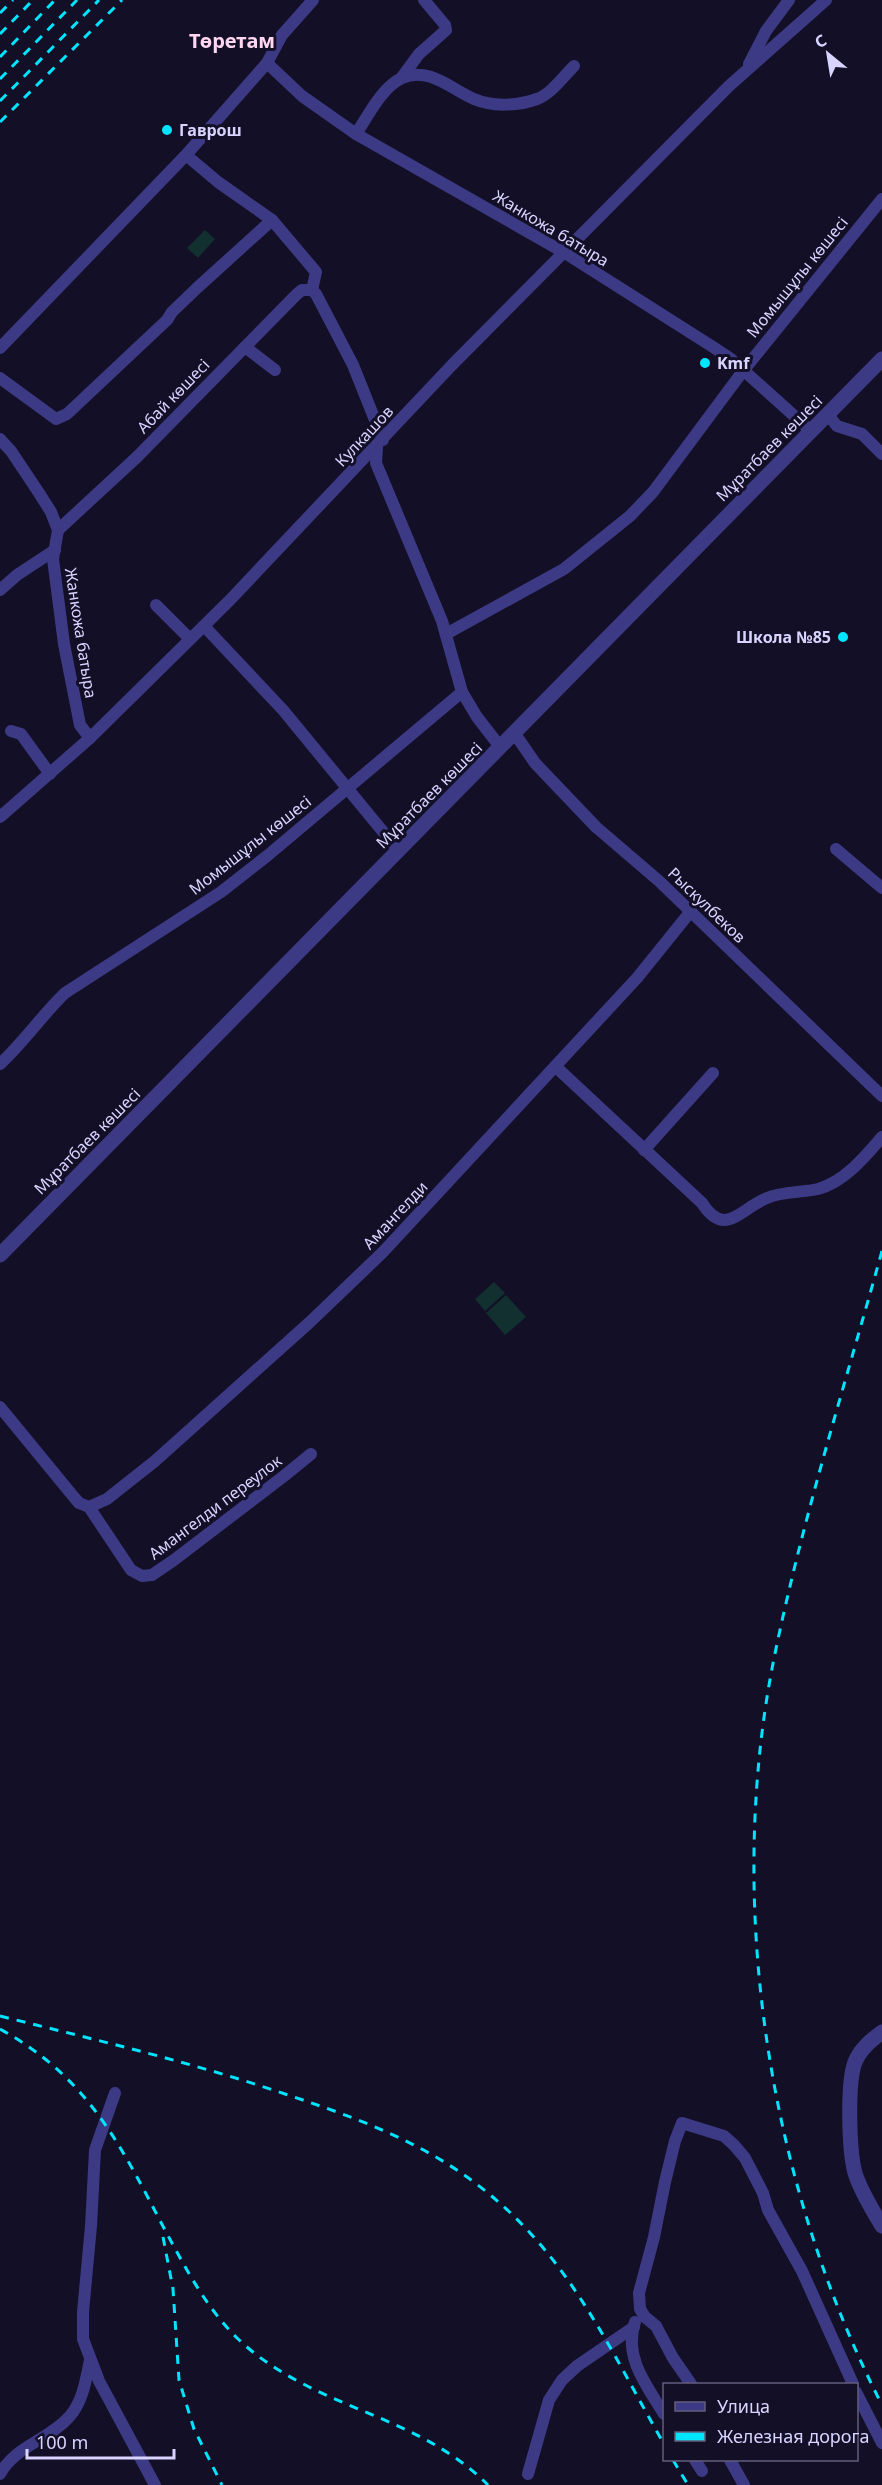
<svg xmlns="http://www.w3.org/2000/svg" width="882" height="2485" font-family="'Noto Sans',sans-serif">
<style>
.green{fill:#12302f}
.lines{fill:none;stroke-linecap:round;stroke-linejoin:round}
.minor{stroke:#3d3a85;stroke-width:12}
.tertiary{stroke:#3d3a85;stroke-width:15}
.rail{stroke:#00e5ff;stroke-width:3;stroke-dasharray:9 8;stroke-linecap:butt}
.poi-dot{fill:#00e5ff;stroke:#130f26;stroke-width:2}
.labels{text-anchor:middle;stroke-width:6;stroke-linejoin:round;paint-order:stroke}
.poi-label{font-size:16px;font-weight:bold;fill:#d9d4ff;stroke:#130f26;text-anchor:start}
.street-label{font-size:16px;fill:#d9d4ff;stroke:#130f26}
.quarter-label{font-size:20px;font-weight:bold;fill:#ffd6f0;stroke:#130f26}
</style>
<rect width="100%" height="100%" fill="#130f26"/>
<g class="green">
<polygon points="205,230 215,239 198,258 187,248"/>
<polygon points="494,1282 505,1293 485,1311 475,1299"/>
<polygon points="506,1295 526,1317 505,1335 486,1313"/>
</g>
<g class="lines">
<g class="minor">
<polyline points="313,0 282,35 267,63 302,96 356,134 565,253 713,347 731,359 811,431"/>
<polyline points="749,64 766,31 789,0"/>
<polyline points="402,77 419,54 446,30 445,25 424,0"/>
<path d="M 356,134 C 368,116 382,87 402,78 C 428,66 451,89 474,99 C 492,107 518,106 537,99 C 551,94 563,77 574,66"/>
<polyline points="186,155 218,182 272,220 316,272 312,290"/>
<polyline points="312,290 316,294 353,365 383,440"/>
<polyline points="245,347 275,370"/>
<polyline points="0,348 186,155 267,63"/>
<polyline points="0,378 56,419 67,414 167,320 172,312 197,288 272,220"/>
<polyline points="828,415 837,426 862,434 882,454"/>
<polyline points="0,439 11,451 39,493 51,512 58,530 53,559 64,644 80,725 90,738"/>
<polyline points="377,447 376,463 442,621 462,692 477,717 501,748"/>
<polyline points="58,530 137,457 297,294 302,290 312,290"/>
<polyline points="0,590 17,575 55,550"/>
<polyline points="156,605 190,639"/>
<polyline points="204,626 283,710 398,850"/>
<polyline points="446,634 564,569 630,516 653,492 743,371 882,199"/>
<polyline points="11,731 21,734 50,774"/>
<polyline points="515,734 535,763 596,827 659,881 882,1096"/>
<polyline points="0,817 90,738 230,600 452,365 729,86 826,0"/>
<polyline points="836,849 882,888"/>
<path d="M 0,1064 C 24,1042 42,1015 65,993 L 221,892 L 267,856 L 462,692"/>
<path d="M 556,1067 L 702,1203 C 725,1239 741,1208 767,1198 C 783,1191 801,1193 818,1189 C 844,1182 865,1157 882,1137"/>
<polyline points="644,1150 713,1073"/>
<polyline points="0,1407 73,1496 79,1503 89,1507 131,1570 142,1576 152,1575 174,1560 284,1476 311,1454"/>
<polyline points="89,1507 107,1499 155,1461 310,1322 383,1252 637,978 691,911"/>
<polyline points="115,2093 95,2150 91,2226 83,2312 83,2339 99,2381 155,2485"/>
<path d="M 635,2322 C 623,2357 647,2386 664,2414"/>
<polyline points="691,2384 673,2358 656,2326 645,2317 640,2309 639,2293 654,2237 665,2182 675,2141 682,2123 724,2136 734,2145 745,2158 763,2193 768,2210 802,2271 853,2384"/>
<polyline points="856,2392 882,2443"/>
<polyline points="695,2460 702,2471"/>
<polyline points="730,2460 744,2485"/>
<path d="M 0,2474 C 15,2446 49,2440 69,2417 C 83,2402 86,2379 90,2360"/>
<polyline points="528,2474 549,2400 562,2380 577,2366 634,2327"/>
</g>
<g class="tertiary">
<polyline points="0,1255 882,359"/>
<path d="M 882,2032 C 871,2040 860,2049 855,2062 C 847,2083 849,2151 855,2173 C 861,2192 872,2209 882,2226"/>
</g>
<g class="rail">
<polyline points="0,13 13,0"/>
<polyline points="0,34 33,0"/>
<polyline points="0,57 55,0"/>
<polyline points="0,79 77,0"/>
<polyline points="0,101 99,0"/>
<polyline points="0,122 122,0"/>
<path d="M 882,1251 C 846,1381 805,1511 777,1644 C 723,1893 766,2179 882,2405"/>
<path d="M 0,2016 C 96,2040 191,2062 285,2094 C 381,2126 460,2156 531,2234 C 587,2295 623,2373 664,2444"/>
<path d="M 0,2029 C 89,2078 121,2146 166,2232 C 186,2269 206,2307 236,2337 C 311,2410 414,2411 488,2485"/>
<polyline points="163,2237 173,2289 179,2380 194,2429 222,2485"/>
<polyline points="673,2460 688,2485"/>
</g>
</g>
<g class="poi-dot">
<circle cx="167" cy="130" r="6"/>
<circle cx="705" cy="363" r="6"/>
<circle cx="843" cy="637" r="6"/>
</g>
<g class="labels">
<g class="poi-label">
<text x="179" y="136">Гаврош</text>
<text x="717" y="369">Kmf</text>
<text x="831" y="643" text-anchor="end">Школа №85</text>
</g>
<g class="street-label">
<text transform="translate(551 228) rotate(31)" y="6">Жанкожа батыра</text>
<text transform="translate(797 277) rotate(-51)" y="6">Момышұлы көшесі</text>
<text transform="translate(173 396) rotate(-46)" y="6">Абай көшесі</text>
<text transform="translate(364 436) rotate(-47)" y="6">Кулкашов</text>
<text transform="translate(769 448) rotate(-45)" y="6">Мұратбаев көшесі</text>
<text transform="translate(81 633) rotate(81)" y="6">Жанкожа батыра</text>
<text transform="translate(429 795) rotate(-45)" y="6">Мұратбаев көшесі</text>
<text transform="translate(250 845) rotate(-38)" y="6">Момышұлы көшесі</text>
<text transform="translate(707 905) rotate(44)" y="6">Рыскулбеков</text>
<text transform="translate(87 1141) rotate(-45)" y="6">Мұратбаев көшесі</text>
<text transform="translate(395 1215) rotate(-47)" y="6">Амангелди</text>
<text transform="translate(215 1507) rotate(-37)" y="6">Амангелди переулок</text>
</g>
<g class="quarter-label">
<text x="232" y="48">Төретам</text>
</g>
</g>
<rect x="663" y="2383" width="195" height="78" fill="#130f26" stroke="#625e7d" stroke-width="1.5"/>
<rect x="675" y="2402" width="30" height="9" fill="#3d3a85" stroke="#625e7d" stroke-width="1.5"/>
<text x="717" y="2413" font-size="18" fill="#d9d4ff">Улица</text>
<rect x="675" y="2432" width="30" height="9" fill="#00e5ff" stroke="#625e7d" stroke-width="1.5"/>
<text x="717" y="2443" font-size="18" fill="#d9d4ff">Железная дорога</text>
<g transform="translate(828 54) rotate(330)" stroke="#130f26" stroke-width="4.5" paint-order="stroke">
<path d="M0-4.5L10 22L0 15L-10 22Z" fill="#d9d4ff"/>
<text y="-9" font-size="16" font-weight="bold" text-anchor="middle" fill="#d9d4ff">С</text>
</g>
<path d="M27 2449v9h147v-9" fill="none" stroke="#d9d4ff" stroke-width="3"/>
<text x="36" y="2449" font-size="18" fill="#d9d4ff" stroke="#130f26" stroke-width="4.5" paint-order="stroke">100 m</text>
</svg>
